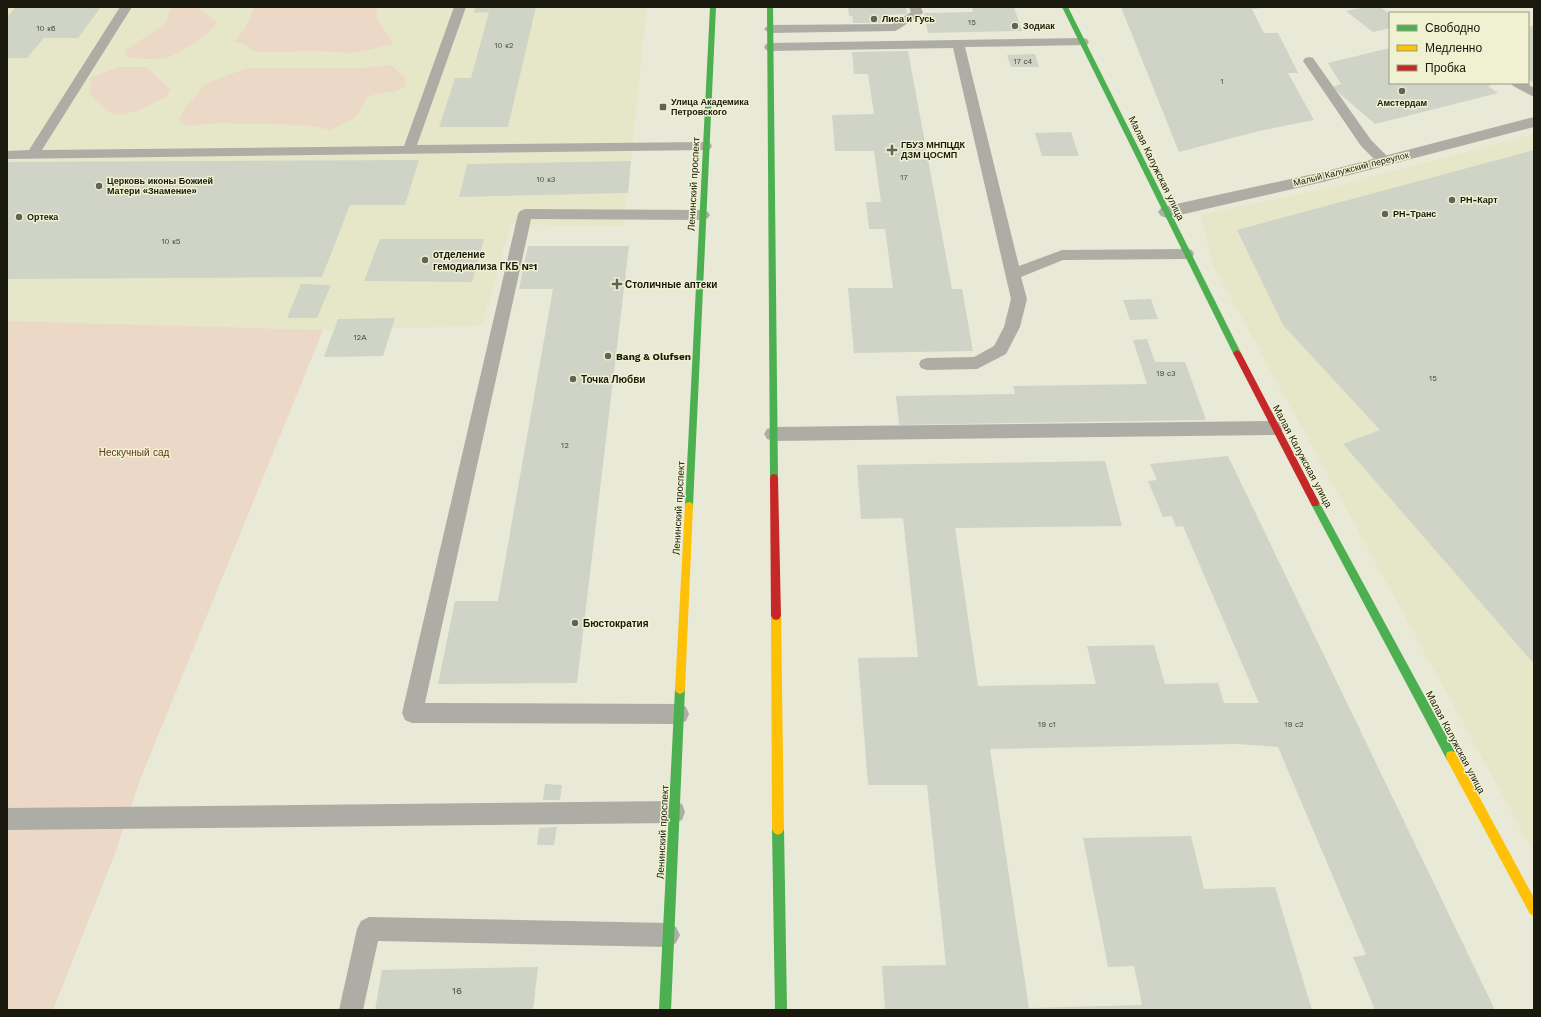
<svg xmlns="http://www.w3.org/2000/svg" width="1541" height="1017" font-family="'Work Sans',sans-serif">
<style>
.built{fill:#e6e7c9}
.green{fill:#ebd8c6}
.building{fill:#cfd4c6}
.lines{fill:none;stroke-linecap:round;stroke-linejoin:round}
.lane{fill:#aeada5;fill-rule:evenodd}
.street{fill:#aeada5;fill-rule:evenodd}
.fast{fill:#4caf50;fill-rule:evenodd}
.slow{fill:#ffc107;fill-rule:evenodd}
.jam{fill:#c62828;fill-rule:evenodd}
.poi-dot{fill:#626255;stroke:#eff1d0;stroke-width:1.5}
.labels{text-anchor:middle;stroke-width:3;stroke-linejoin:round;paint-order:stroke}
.number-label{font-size:8px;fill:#48493d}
.far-poi-label{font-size:9px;font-weight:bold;fill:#19190e;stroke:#eff1d0;text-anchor:start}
.far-street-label{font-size:9px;fill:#19190e;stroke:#eff1d0}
.street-label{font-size:10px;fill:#19190e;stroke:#eff1d0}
.poi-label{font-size:10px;font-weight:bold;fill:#19190e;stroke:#eff1d0;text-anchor:start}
.park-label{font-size:10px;fill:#65351b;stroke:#eff1d0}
.near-number-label{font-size:10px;fill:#48493d}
</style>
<rect width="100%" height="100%" fill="#e9e9d8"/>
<g class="built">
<polygon points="7,7 647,7 624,227 511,224 482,326 323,330 7,321"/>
<polygon points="1534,134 1534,853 1213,265 1200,215 1333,187"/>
</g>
<g class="green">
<path d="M 171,7 L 197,7 L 217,22 C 212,31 205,35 197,41 C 169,61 160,61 126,57 L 126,50 L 166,23 Z"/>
<polygon points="254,7 377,7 376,17 394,44 354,53 317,51 263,52 251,50 245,44 234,42 246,27"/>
<polygon points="391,65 405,78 406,86 394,92 381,93 367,97 357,116 331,130 304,125 216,123 186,126 179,120 183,111 205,84 247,68 362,68"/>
<polygon points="120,67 146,67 170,89 166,97 137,111 120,115 109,112 89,93 92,77"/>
<polygon points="7,321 323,330 140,780 114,856 53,1010 7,1010"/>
</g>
<g class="building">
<polygon points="16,7 101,7 78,38 44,38 27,58 7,58 7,17"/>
<polygon points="475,7 536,7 508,127 439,127 455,78 471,78 489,12 474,13"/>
<polygon points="848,7 906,7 907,14 887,15 888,23 853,23 852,16 849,16"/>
<polygon points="972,7 1014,7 1022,31 928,33 924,13 973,12"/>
<polygon points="1121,7 1261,7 1262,8 1252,9 1264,33 1278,33 1298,73 1288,73 1314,120 1259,131 1179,152"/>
<polygon points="1366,7 1380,7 1390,14 1390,28 1373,32 1346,11"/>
<polygon points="1534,25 1534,83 1528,79 1528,27"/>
<polygon points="1390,48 1390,83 1488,83 1491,85 1488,86 1498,93 1375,124 1332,87 1341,84 1328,63"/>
<polygon points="908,51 952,289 962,289 973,351 854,353 848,288 893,288 885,229 869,229 866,202 881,202 874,151 835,151 832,115 874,114 868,74 854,74 852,52"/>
<polygon points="1035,54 1039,67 1011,67 1007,55"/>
<polygon points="1071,132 1079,156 1042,156 1035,133"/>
<polygon points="1534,150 1534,664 1343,444 1380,430 1283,325 1237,230"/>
<polygon points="419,160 405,205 350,205 322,277 7,279 7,162"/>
<polygon points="631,161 628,193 459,197 467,164"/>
<polygon points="380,239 484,239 472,282 364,281"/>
<polygon points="528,246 629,246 577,683 438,684 455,601 498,601 553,289 519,289"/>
<polygon points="301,284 331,285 317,318 287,318"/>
<polygon points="1151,299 1158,319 1130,320 1123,300"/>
<polygon points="395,318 383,356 324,357 338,319"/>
<polygon points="1147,339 1155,362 1185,362 1206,420 899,425 896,396 1015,394 1013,386 1147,384 1133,340"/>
<polygon points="1228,456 1495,1010 1375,1010 1353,957 1366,955 1278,747 1236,744 990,749 1029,1008 1142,1005 1134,966 1108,967 1083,838 1191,836 1204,889 1275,887 1312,1010 885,1010 882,966 946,965 927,785 868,785 858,658 918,657 903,518 861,519 857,465 1105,461 1122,526 955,528 978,686 1096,684 1087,646 1154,645 1165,684 1218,683 1224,703 1259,703 1183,526 1176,527 1172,516 1163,517 1148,481 1157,480 1150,464"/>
<polygon points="545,784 562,785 560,800 543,800"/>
<polygon points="557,827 554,845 537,845 539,828"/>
<polygon points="538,967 533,1010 375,1010 382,970"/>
</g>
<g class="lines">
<g class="lane">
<polygon points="120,7 132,7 42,150 404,146 454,7 466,7 417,145 705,142 710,143 712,146 710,149 705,150 7,159 7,151 29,150"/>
<polygon points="909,7 921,7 923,13 899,29 895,31 770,33 766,31 764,29 766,27 770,25 892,24 911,12"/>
<polygon points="1083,38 1087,39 1089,42 1087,45 965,47 1019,266 1062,250 1187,249 1192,250 1194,254 1192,258 1187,259 1063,260 1021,277 1027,299 1020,327 1006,354 977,369 927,370 921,368 919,364 921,360 927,358 974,357 994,346 1004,327 1011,299 953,48 770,51 766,50 764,47 766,44 770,43"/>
<polygon points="1309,57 1313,58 1371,140 1389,158 1391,161 1389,164 1384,165 1379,164 1361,146 1303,61 1305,58"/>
<polygon points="1511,83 1526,83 1534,88 1534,97 1513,86"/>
<polygon points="525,209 703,210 708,212 710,215 708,218 703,220 531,219 425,703 679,704 686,707 689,714 686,721 679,724 412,723 405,720 402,713 518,214 520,211"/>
<polygon points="1275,421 1281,423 1283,428 1281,433 1275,435 773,441 767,439 764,434 767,429 773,427"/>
<polygon points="674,801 682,804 685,812 682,820 674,823 7,830 7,808"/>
<polygon points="369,917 668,923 676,927 680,935 676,943 668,947 378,941 363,1010 339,1010 357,929 361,921"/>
</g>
<polygon class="street" points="1534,117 1534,127 1323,182 1167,218 1161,216 1158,212 1161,208 1167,206 1323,172"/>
<g class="fast">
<polygon points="710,7 716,7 693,506 692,509 689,510 686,509 685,506"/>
<polygon points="767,7 773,7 778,478 777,481 771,481 770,478"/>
<polygon points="1062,7 1068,7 1241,353 1240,355 1234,355 1233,353"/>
<polygon points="1315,499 1318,500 1455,752 1456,756 1455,760 1451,761 1447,760 1312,506 1311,503 1312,500"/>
<polygon points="680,684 684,686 685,689 671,1010 659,1010 675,689 676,686"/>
<polygon points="778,823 782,825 784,829 787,1010 775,1010 772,829 774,825"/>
</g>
<g class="slow">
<polygon points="689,502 692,503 693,506 685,689 684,692 680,694 676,692 675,689 685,506 686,503"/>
<polygon points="776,612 779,613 781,616 784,829 782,833 778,835 774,833 772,829 771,616 773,613"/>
<polygon points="1451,751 1455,752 1534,898 1534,916 1530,914 1447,760 1446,756 1447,752"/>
</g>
<g class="jam">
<polygon points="1237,350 1241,353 1318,500 1319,503 1318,506 1312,506 1233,353"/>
<polygon points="774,474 777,475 778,478 781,616 779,619 776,620 773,619 771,616 770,478 771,475"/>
</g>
</g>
<g class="poi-dot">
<circle cx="874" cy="19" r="4"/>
<circle cx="1015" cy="26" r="4"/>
<circle cx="1402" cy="91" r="4"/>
<rect x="659" y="103" width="8" height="8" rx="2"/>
<path d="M890 144h4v4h4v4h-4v4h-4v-4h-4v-4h4z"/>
<circle cx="99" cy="186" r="4"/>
<circle cx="1452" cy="200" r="4"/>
<circle cx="1385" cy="214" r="4"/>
<circle cx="19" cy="217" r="4"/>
<circle cx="425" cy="260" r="4"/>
<path d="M615 278h4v4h4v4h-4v4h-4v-4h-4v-4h4z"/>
<circle cx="608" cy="356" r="4"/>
<circle cx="573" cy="379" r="4"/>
<circle cx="575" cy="623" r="4"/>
</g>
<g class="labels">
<g class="number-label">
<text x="972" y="25">15</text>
<text x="46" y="31">10 к6</text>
<text x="504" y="48">10 к2</text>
<text x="1023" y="64">17 с4</text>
<text x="1222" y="84">1</text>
<text x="904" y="180">17</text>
<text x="546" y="182">10 к3</text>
<text x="171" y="244">10 к5</text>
<text x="360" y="340">12А</text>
<text x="1166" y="376">19 с3</text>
<text x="1433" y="381">15</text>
<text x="565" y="448">12</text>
<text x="1047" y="727">19 с1</text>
<text x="1294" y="727">19 с2</text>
</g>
<g class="far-poi-label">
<text x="882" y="22">Лиса и Гусь</text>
<text x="1023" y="29">Зодиак</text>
<text x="671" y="105">Улица Академика<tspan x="671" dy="10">Петровского</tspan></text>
<text x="1402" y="106" text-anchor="middle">Амстердам</text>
<text x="901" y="148">ГБУЗ МНПЦДК<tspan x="901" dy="10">ДЗМ ЦОСМП</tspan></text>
<text x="107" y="184">Церковь иконы Божией<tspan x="107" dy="10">Матери «Знамение»</tspan></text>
<text x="1460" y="203">РН-Карт</text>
<text x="1393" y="217">РН-Транс</text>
<text x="27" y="220">Ортека</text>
</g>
<g class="far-street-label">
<text transform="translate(1351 169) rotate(-14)" y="3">Малый Калужский переулок</text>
</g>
<g class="street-label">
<text transform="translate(1157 168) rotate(64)" y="4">Малая Калужская улица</text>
<text transform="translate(693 184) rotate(-87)" y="4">Ленинский проспект</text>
<text transform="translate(1303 456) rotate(62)" y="4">Малая Калужская улица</text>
<text transform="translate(678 508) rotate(-87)" y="4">Ленинский проспект</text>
<text transform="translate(1456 742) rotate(62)" y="4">Малая Калужская улица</text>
<text transform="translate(662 832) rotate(-87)" y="4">Ленинский проспект</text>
</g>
<g class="poi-label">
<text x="433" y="258">отделение<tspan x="433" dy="12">гемодиализа ГКБ №1</tspan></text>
<text x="625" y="288">Столичные аптеки</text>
<text x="616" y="360">Bang &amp; Olufsen</text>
<text x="581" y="383">Точка Любви</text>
<text x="583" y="627">Бюстократия</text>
</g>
<g class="park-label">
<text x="134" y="456">Нескучный сад</text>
</g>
<g class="near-number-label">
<text x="457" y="994">16</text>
</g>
</g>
<rect width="1541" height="1017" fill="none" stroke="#19190e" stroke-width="16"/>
<rect x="1389" y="12" width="140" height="72" fill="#eff1d0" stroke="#999b82"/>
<rect x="1397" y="25" width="20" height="6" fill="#4caf50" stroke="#999b82"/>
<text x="1425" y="32" font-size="12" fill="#19190e">Свободно</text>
<rect x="1397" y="45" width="20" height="6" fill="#ffc107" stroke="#999b82"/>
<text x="1425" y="52" font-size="12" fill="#19190e">Медленно</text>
<rect x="1397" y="65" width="20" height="6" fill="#c62828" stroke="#999b82"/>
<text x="1425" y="72" font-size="12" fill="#19190e">Пробка</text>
</svg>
